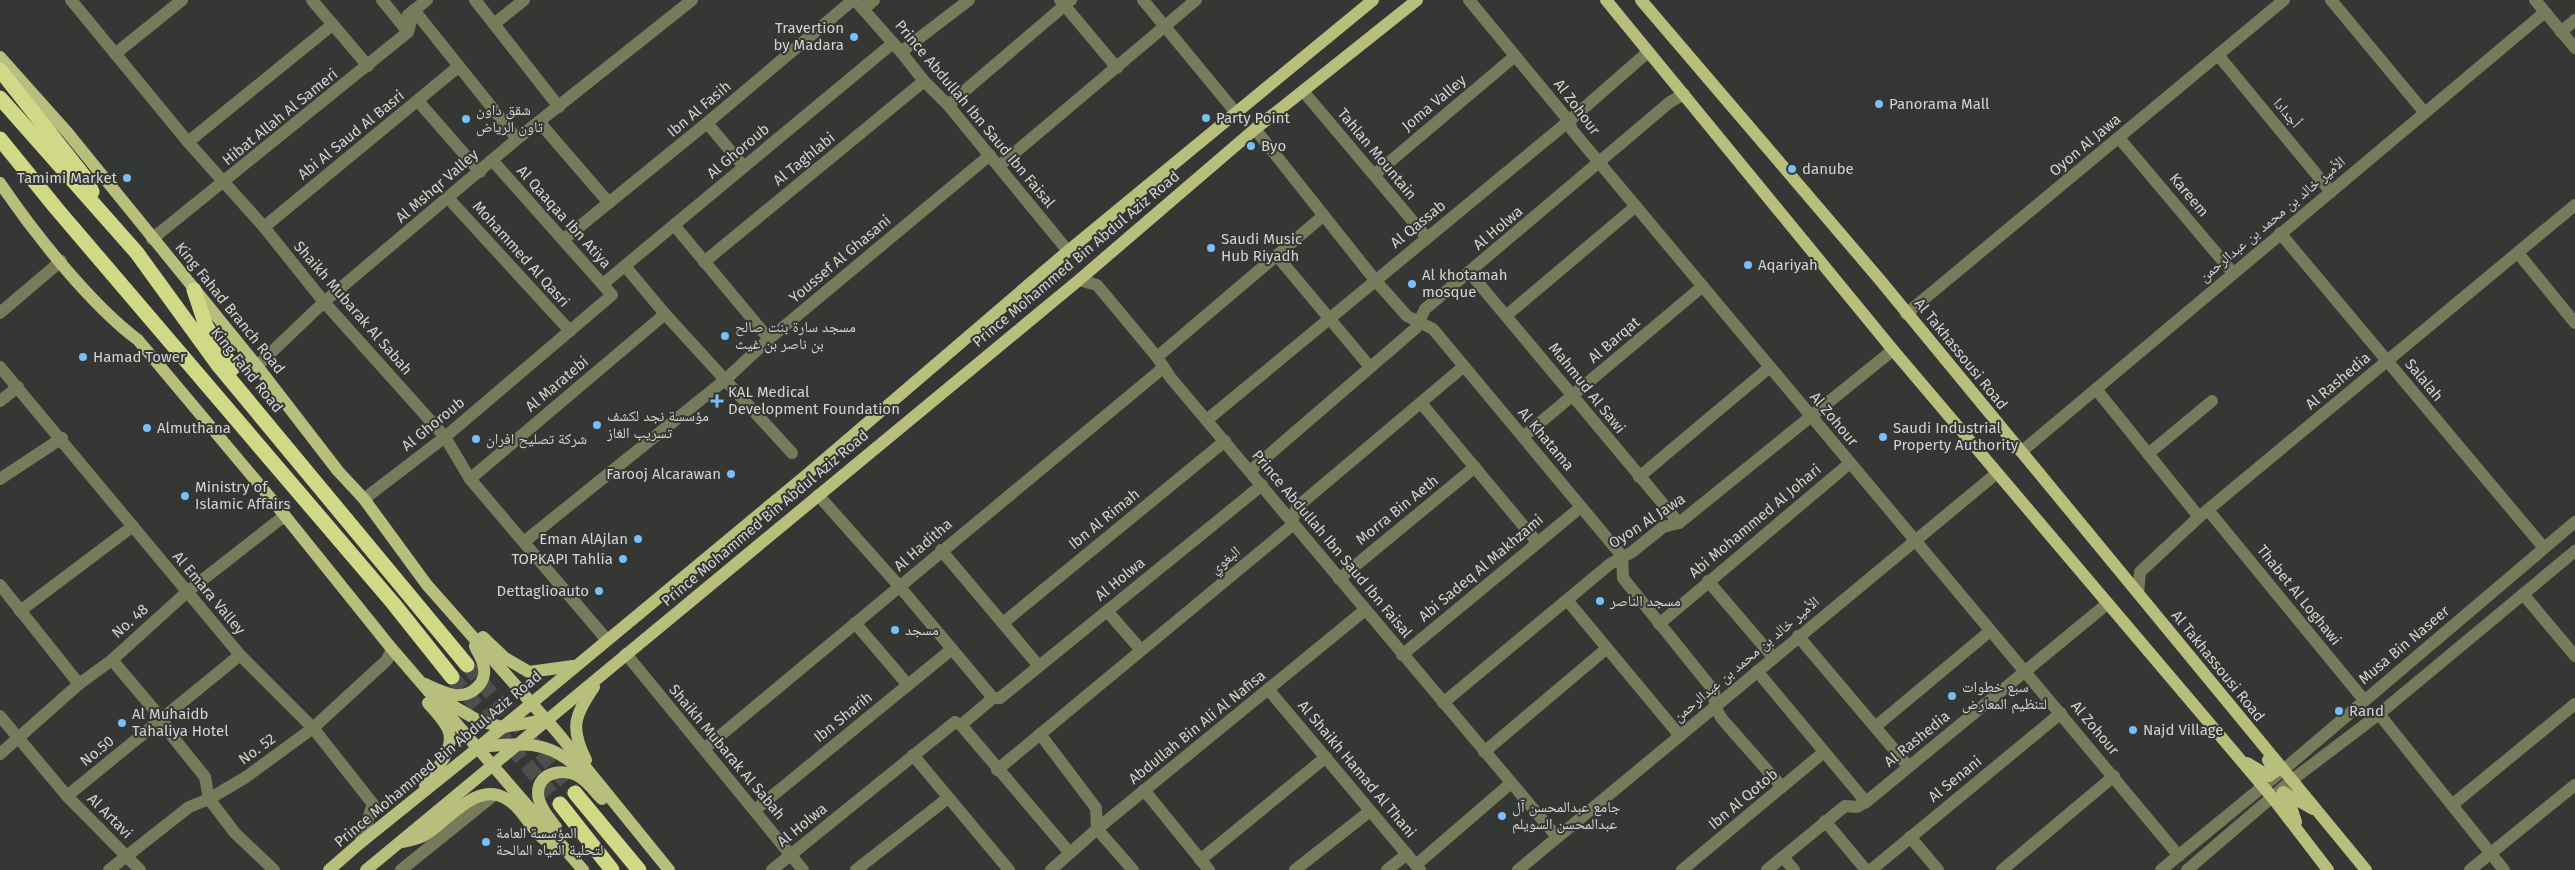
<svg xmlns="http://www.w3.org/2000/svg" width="2575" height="870" font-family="'Fira Sans','Noto Naskh Arabic',sans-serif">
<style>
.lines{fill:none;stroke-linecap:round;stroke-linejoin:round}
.highway-tunnel{stroke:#4d4f4c;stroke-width:15;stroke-dasharray:15 8;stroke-linecap:butt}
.minor{stroke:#787b5b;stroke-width:12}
.major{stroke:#b8be7b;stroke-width:12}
.highway{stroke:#d1d987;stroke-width:15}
.poi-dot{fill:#78bff7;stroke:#353734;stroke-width:2}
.labels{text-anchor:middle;stroke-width:4;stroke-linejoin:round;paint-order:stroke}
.poi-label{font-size:15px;fill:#d3d4d2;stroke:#353734;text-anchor:start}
.street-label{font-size:15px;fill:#d3d4d2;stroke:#353734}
</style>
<rect width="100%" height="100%" fill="#353734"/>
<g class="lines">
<g class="highway-tunnel">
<polyline points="467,665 575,793"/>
<polyline points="452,677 560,804"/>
</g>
<g class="minor">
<polyline points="71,0 188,142 264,227 324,302 445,437 470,479 607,640"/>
<polyline points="312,0 368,66"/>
<polyline points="382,0 408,32"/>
<polyline points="475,0 559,107"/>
<polyline points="855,0 901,52 924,81 948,105 1068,251"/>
<polyline points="1060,0 1117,68"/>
<polyline points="1143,0 1237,114"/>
<polyline points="1469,0 1569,121 1572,130 2179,856"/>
<polyline points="2331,0 2425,113"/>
<polyline points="2535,0 2575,48"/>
<polyline points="864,9 874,0"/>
<polyline points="414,10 517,139"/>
<polyline points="408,15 427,0"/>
<polyline points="494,24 524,0"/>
<polyline points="2561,32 2575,20"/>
<polyline points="901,52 969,0"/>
<polyline points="115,54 182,0"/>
<polyline points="2218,55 2331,192"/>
<polyline points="1303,91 1427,238"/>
<polyline points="418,101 480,172"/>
<polyline points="948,105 1071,0"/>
<polyline points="540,123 609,203"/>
<polyline points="707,123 744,167"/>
<polyline points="1255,129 1375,280 1407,316 1433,329 1622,556 1623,578 1714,691 1715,707 1722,719 1782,787"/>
<polyline points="2119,138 2233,273"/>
<polyline points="188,142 332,25"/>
<polyline points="999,166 1196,0"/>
<polyline points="1374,175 1515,56"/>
<polyline points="449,199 570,331"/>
<polyline points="674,225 769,339"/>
<polyline points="264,227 458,67"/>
<polyline points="2280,233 2544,548"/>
<polyline points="152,239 408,32 414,10"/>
<polyline points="563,240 707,123 853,0"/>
<polyline points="2518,253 2575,323"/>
<polyline points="1277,256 1370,367"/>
<polyline points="704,262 924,81"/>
<polyline points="625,266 665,314 792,453"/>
<polyline points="1470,273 1679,523"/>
<polyline points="1079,280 1097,285 1157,357 1170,377 1557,837"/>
<polyline points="603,284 893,43"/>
<polyline points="0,313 61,261"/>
<polyline points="1906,314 2284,0"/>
<polyline points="1507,315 1636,206"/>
<polyline points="1157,357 1323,216"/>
<polyline points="257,366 324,302 517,139 692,0"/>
<polyline points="0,367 240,655 313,728 373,804 360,843"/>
<polyline points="2096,389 2199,517"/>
<polyline points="0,401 18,387"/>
<polyline points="1421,403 1537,542"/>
<polyline points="1208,419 1569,121 1648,52"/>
<polyline points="1523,437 1703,286"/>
<polyline points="2021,452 2545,12"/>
<polyline points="2148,454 2212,401"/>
<polyline points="1250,471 1416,328 1425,309 1670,102 1684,94"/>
<polyline points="1639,477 1770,367"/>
<polyline points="0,479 62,438"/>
<polyline points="470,479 665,314"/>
<polyline points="818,495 900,587 993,698 1000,698 1262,485"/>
<polyline points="364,499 445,437 612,295 492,160"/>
<polyline points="2208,510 2364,700"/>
<polyline points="525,541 725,380 769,339 990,155"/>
<polyline points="941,550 1038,665"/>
<polyline points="1339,579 1475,467"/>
<polyline points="1708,581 1773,657"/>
<polyline points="0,585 79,684"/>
<polyline points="2138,593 2140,572 2199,517 2575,205"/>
<polyline points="2523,594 2575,656"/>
<polyline points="1567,600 1680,736"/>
<polyline points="20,611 133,526"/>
<polyline points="1107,611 1141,650"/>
<polyline points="855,623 908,685"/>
<polyline points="1003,623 1225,441"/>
<polyline points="1659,624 1850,463"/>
<polyline points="1798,636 1908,766"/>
<polyline points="626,654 803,870"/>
<polyline points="1402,655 1581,507"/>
<polyline points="112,660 162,719 172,736 205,777 209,799 235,833 274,870"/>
<polyline points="1757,671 1866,802"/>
<polyline points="1268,689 1420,870"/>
<polyline points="1443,703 1610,564 1632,552 1663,527 1679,523 1893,350"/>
<polyline points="2379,714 2504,870"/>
<polyline points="0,716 67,796 140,870"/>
<polyline points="961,725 1069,852"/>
<polyline points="1875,727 1990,631"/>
<polyline points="1040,734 1096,808 1097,829 1133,870"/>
<polyline points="704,749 1163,368"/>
<polyline points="1484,752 1606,649"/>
<polyline points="0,754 79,684 112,660 187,592 279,520 286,518"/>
<polyline points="913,755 1009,870"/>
<polyline points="997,770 1290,527 1297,507 1463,367"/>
<polyline points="1144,790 1209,870"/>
<polyline points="67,796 240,655"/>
<polyline points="2452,805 2575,704"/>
<polyline points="755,810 952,649"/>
<polyline points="1825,821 1866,870"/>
<polyline points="1910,837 1938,870"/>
<polyline points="1783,857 1794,870"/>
<polyline points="1200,860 1326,757"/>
<polyline points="1416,865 1511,783"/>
<polyline points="109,870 189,807 209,799 246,777 313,728 387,660 392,649"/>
<polyline points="401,870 494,795"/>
<polyline points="772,870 955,722 961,725 993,698"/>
<polyline points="856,870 948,798"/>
<polyline points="1051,870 1097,829 1365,610"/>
<polyline points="1295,870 1370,811"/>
<polyline points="1387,870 1407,854"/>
<polyline points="1518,870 1997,473"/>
<polyline points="1682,870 1824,752"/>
<polyline points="1767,870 1845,806 1857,807 1866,802 2107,604"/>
<polyline points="1871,870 2061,713"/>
<polyline points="2002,870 2114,776"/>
<polyline points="2161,870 2283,770 2575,522"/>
<polyline points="2187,870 2292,780 2379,714 2575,551"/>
<polyline points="2470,870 2575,785"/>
</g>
<g class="major">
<polyline points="1606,0 1893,350 2272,797 2328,870"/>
<polyline points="1641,0 1880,280 2366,870"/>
<polyline points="0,57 67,132 257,366 338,471 364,499 427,585 557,732 669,870"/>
<path d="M 0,183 C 34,233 90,304 138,340 L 273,501 L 392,649 L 583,870"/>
<polyline points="483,637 505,658 529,672 573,666"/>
<path d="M 425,684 C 434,688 444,693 454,695 C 472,697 489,682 483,664 C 482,658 477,652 475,646"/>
<polyline points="441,699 479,721 503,727 546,720"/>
<path d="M 478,747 C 518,744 545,738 577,767"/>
<path d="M 586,760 C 570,728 574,716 594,687"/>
<polyline points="2247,763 2269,776 2275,772 2268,760"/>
<path d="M 425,785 C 435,771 454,751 449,732 C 446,722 435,711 428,703"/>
<polyline points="2296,822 2291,807 2282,796 2283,792 2313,809"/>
<path d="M 556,827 C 549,818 538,805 538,793 C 538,771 565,768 580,777 C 588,782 595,792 602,799"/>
<path d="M 403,842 C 412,840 420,839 428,833 C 449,819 477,782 505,798 C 523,808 530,829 545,840 C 550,844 558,846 563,848"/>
<polyline points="329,870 360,843 468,756 804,477 1068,251 1373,0"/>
<polyline points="366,870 1079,280 1255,129 1417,0"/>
</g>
<g class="highway">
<polyline points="0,70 86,179 92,192"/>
<polyline points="0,98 137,253 219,366 467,665"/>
<polyline points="0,139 56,208 393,603 452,677"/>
<polyline points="194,290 206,326 233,368"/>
<polyline points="575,793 639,870"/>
<polyline points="560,804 612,870"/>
</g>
</g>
<g class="poi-dot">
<circle cx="854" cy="37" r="5"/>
<circle cx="1879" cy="104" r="5"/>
<circle cx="1206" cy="118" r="5"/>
<circle cx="466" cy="119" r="5"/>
<circle cx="1251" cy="146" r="5"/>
<circle cx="1792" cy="169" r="5"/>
<circle cx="127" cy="178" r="5"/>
<circle cx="1211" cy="248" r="5"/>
<circle cx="1748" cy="265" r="5"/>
<circle cx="1412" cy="284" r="5"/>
<circle cx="725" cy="336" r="5"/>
<circle cx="83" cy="357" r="5"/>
<path d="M714.5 393.5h5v5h5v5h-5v5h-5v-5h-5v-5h5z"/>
<circle cx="597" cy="425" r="5"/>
<circle cx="147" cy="428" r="5"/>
<circle cx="1883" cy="437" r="5"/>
<circle cx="476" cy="439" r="5"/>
<circle cx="731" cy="474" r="5"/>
<circle cx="185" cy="496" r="5"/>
<circle cx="638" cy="539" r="5"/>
<circle cx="623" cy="559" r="5"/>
<circle cx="599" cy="591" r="5"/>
<circle cx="1600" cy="601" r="5"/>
<circle cx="895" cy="630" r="5"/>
<circle cx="1952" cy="696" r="5"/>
<circle cx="2339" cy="711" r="5"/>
<circle cx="122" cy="723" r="5"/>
<circle cx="2133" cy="730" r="5"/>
<circle cx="1502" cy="816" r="5"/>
<circle cx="486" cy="842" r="5"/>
</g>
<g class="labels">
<g class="poi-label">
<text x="844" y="33" text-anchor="end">Travertion<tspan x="844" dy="17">by Madara</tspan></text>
<text x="1889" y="109">Panorama Mall</text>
<text x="476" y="115">شقق داون<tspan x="476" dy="17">تاون الرياض</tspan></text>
<text x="1216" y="123">Party Point</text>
<text x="1261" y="151">Byo</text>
<text x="1802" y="174">danube</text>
<text x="117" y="183" text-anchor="end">Tamimi Market</text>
<text x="1221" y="244">Saudi Music<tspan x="1221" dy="17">Hub Riyadh</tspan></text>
<text x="1758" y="270">Aqariyah</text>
<text x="1422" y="280">Al khotamah<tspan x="1422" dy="17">mosque</tspan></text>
<text x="735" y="332">مسجد سارة بنت صالح<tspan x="735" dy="17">بن ناصر بن غيث</tspan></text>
<text x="93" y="362">Hamad Tower</text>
<text x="728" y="397">KAL Medical<tspan x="728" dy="17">Development Foundation</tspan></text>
<text x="607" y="421">مؤسسة نجد لكشف<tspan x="607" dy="17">تسريب الغاز</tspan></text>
<text x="157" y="433">Almuthana</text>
<text x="1893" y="433">Saudi Industrial<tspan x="1893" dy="17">Property Authority</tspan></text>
<text x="486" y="444">شركة تصليح افران</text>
<text x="721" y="479" text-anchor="end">Farooj Alcarawan</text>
<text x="195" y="492">Ministry of<tspan x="195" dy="17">Islamic Affairs</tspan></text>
<text x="628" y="544" text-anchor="end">Eman AlAjlan</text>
<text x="613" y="564" text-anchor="end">TOPKAPI Tahlia</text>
<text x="589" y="596" text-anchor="end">Dettaglioauto</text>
<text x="1610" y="606">مسجد الناصر</text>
<text x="905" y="635">مسجد</text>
<text x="1962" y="692">سبع خطوات<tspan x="1962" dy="17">لتنظيم المعارض</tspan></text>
<text x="2349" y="716">Rand</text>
<text x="132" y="719">Al Muhaidb<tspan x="132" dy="17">Tahaliya Hotel</tspan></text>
<text x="2143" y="735">Najd Village</text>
<text x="1512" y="812">جامع عبدالمحسن آل<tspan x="1512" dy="17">عبدالمحسن السويلم</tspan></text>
<text x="496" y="838">المؤسسة العامة<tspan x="496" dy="17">لتحلية المياه المالحة</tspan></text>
</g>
<g class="street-label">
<text transform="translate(1434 103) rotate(-40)" y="5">Joma Valley</text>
<text transform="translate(1577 107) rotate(53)" y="5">Al Zohour</text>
<text transform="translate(699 109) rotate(-40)" y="5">Ibn Al Fasih</text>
<text transform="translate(2287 113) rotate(50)" y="5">أجدادا</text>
<text transform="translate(975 114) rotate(50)" y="5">Prince Abdullah Ibn Saud Ibn Faisal</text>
<text transform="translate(280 117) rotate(-39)" y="5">Hibat Allah Al Sameri</text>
<text transform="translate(351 135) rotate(-39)" y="5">Abi Al Saud Al Basri</text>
<text transform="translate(2085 145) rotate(-40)" y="5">Oyon Al Jawa</text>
<text transform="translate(738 151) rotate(-40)" y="5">Al Ghoroub</text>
<text transform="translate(1377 154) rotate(50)" y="5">Tahlan Mountain</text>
<text transform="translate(804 159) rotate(-39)" y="5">Al Taghlabi</text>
<text transform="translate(437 186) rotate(-41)" y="5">Al Mshqr Valley</text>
<text transform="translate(2189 195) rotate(50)" y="5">Kareem</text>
<text transform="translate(564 217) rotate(48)" y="5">Al Qaaqaa Ibn Atiya</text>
<text transform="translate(2272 219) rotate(-40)" y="5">الأمير خالد بن محمد بن عبدالرحمن</text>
<text transform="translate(1418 224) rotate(-39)" y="5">Al Qassab</text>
<text transform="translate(1498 228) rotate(-40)" y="5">Al Holwa</text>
<text transform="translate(521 254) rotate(48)" y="5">Mohammed Al Qasri</text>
<text transform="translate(840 259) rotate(-40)" y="5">Youssef Al Ghasani</text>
<text transform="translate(1076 259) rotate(-40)" y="5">Prince Mohammed Bin Abdul Aziz Road</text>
<text transform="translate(230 308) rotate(51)" y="5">King Fahad Branch Road</text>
<text transform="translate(353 308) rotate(49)" y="5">Shaikh Mubarak Al Sabah</text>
<text transform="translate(1614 340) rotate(-40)" y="5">Al Barqat</text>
<text transform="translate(1961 354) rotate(51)" y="5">Al Takhassousi Road</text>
<text transform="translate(247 370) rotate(51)" y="5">King Fahd Road</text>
<text transform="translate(2424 380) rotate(50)" y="5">Salalah</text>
<text transform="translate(2338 381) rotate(-40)" y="5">Al Rashedia</text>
<text transform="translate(557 384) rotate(-40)" y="5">Al Maratebi</text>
<text transform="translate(1587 388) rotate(51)" y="5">Mahmud Al Sawi</text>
<text transform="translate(1834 419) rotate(50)" y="5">Al Zohour</text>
<text transform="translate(433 424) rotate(-39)" y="5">Al Ghoroub</text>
<text transform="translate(1546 439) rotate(50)" y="5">Al Khatama</text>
<text transform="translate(1397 510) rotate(-39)" y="5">Morra Bin Aeth</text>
<text transform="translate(765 518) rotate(-40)" y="5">Prince Mohammed Bin Abdul Aziz Road</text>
<text transform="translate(1104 519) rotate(-39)" y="5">Ibn Al Rimah</text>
<text transform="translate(1647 521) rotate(-33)" y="5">Oyon Al Jawa</text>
<text transform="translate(1755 521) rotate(-40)" y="5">Abi Mohammed Al Johari</text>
<text transform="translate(1332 544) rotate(50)" y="5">Prince Abdullah Ibn Saud Ibn Faisal</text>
<text transform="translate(923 545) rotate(-41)" y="5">Al Haditha</text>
<text transform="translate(1225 560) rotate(-39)" y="5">البغوي</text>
<text transform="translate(1481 568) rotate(-40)" y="5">Abi Sadeq Al Makhzami</text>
<text transform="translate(1120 579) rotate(-39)" y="5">Al Holwa</text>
<text transform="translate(209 593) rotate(50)" y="5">Al Emara Valley</text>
<text transform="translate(2299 595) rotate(51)" y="5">Thabet Al Loghawi</text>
<text transform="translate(130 621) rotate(-42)" y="5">No. 48</text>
<text transform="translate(2404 645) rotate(-40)" y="5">Musa Bin Naseer</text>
<text transform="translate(1746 659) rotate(-40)" y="5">الأمير خالد بن محمد بن عبدالرحمن</text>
<text transform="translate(2218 666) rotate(51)" y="5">Al Takhassousi Road</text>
<text transform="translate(843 717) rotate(-39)" y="5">Ibn Sharih</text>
<text transform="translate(1197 727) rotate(-39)" y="5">Abdullah Bin Ali Al Nafisa</text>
<text transform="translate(2095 728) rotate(50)" y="5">Al Zohour</text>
<text transform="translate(1917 739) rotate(-39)" y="5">Al Rashedia</text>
<text transform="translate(257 749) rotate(-36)" y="5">No. 52</text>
<text transform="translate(97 751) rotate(-39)" y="5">No.50</text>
<text transform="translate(727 752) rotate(50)" y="5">Shaikh Mubarak Al Sabah</text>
<text transform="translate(438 759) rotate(-40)" y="5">Prince Mohammed Bin Abdul Aziz Road</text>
<text transform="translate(1357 769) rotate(50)" y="5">Al Shaikh Hamad Al Thani</text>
<text transform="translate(1955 779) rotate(-39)" y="5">Al Senani</text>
<text transform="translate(1743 799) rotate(-40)" y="5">Ibn Al Qotob</text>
<text transform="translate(110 816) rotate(45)" y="5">Al Artavi</text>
<text transform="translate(802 825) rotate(-39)" y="5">Al Holwa</text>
</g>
</g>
</svg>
